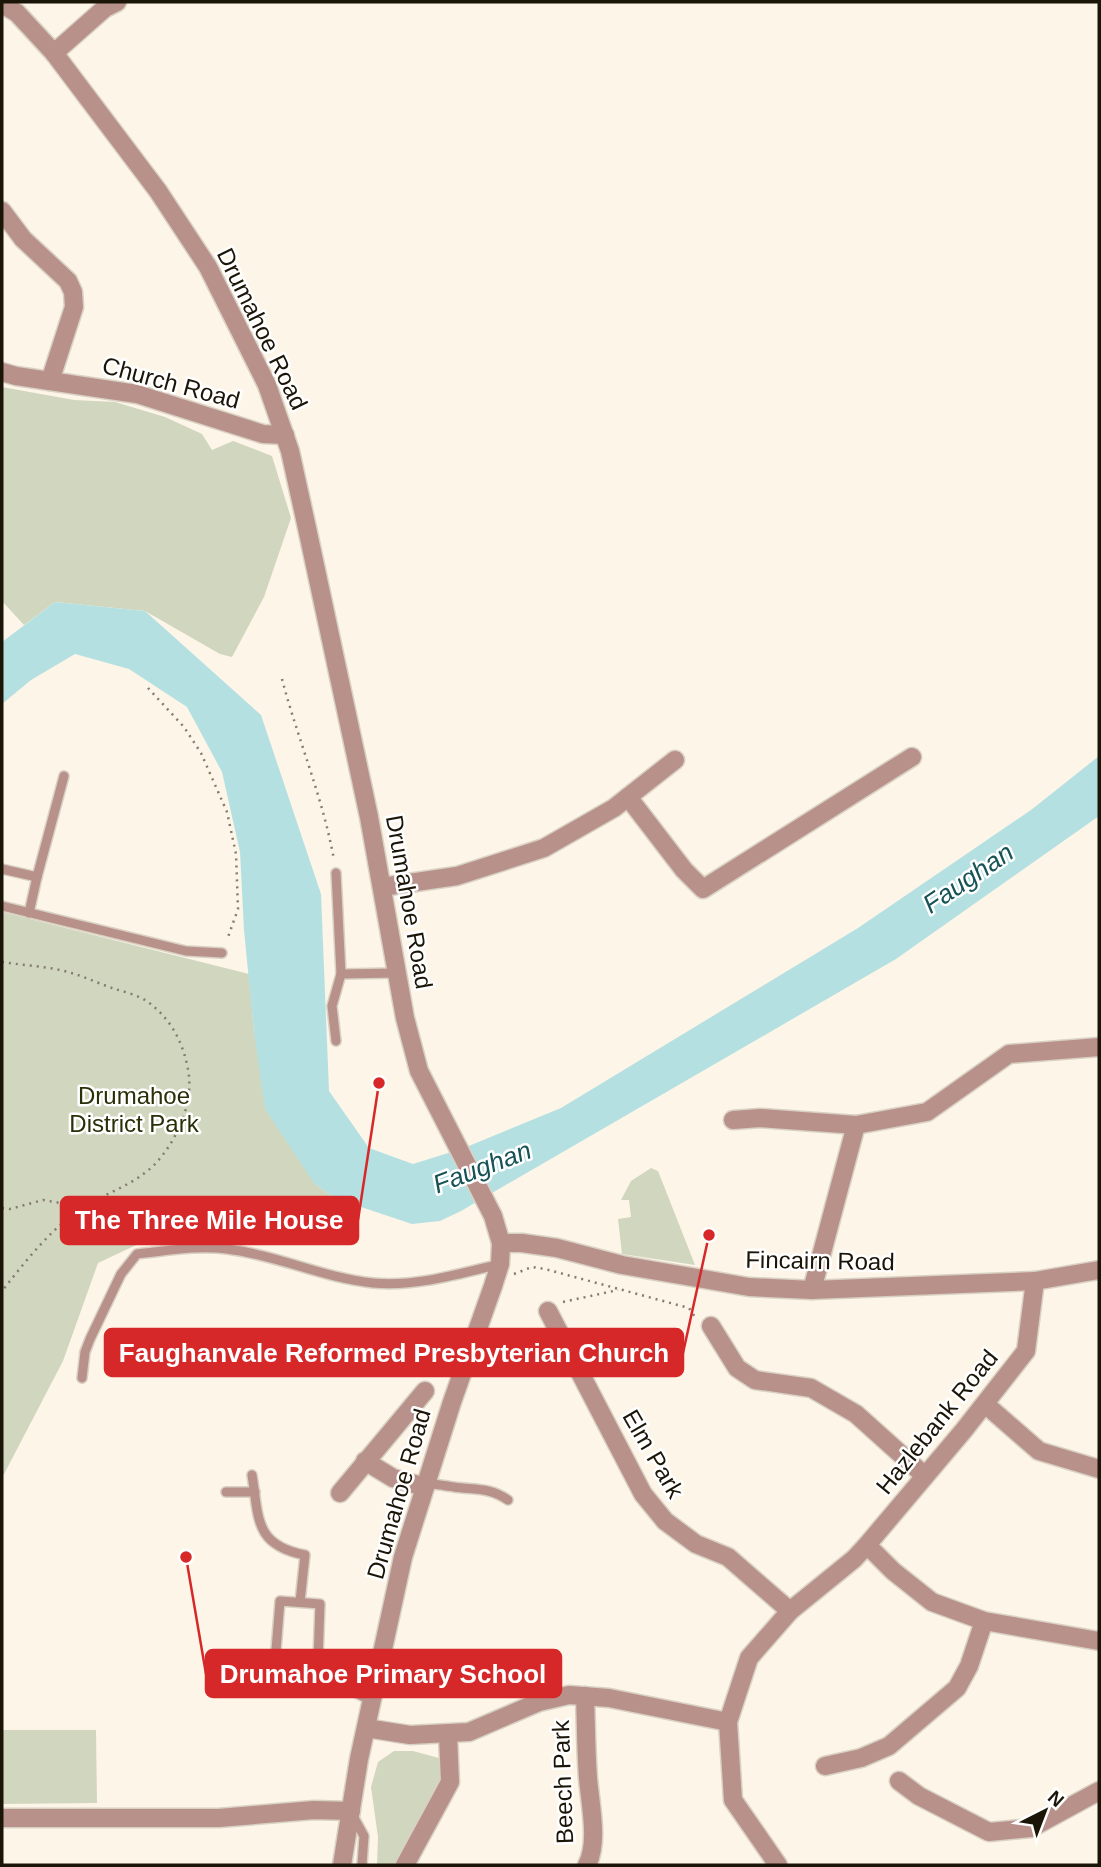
<svg xmlns="http://www.w3.org/2000/svg" width="1101" height="1867" font-family="Helvetica,sans-serif">
<style>
.green{fill:#d1d6bf}
.water{fill:#b5e0e2}
.lines{fill:none;stroke-linecap:round;stroke-linejoin:round}
.service-casing{stroke:#d9d1c4;stroke-width:12}
.minor-casing{stroke:#d9d1c4;stroke-width:21}
.tertiary-casing{stroke:#d9d1c4;stroke-width:21}
.path{stroke:#837c6f;stroke-width:2.5;stroke-dasharray:2 5;stroke-linecap:butt}
.service{stroke:#b8928a;stroke-width:9}
.minor{stroke:#b8928a;stroke-width:18}
.tertiary{stroke:#b8928a;stroke-width:18}
.labels{text-anchor:middle;stroke-width:5;stroke-linejoin:round;paint-order:stroke}
.street-label{font-size:24px;fill:#1b1508;stroke:#fff}
.park-label{font-size:24px;fill:#2a2f07;stroke:#fff}
.water-label{font-size:26px;font-style:italic;fill:#175356;stroke:#fff}
.leader{fill:none;stroke:#d62828;stroke-width:2.5}
.callout-dot{fill:#d62828;stroke:#fff;stroke-width:2.5}
.callout{fill:#d62828;stroke:#d62828;stroke-width:2.5}
.callout-label{font-size:26px;text-anchor:middle;font-weight:bold;fill:#fff}
</style>
<rect width="100%" height="100%" fill="#fdf5e8"/>
<g class="green">
<polygon points="2,387 74,400 115,402 165,417 202,434 212,450 233,441 272,456 291,518 264,597 232,657 220,654 145,611 55,602 24,625 2,601"/>
<polygon points="2,912 249,974 254,1032 314,1183 334,1198 308,1232 149,1239 98,1263 63,1361 2,1478"/>
<polygon points="651,1168 658,1171 695,1265 622,1254 618,1219 631,1217 629,1200 621,1200 631,1181"/>
<polygon points="2,1730 96,1730 97,1803 2,1804"/>
<polygon points="394,1751 413,1751 439,1758 442,1772 440,1782 396,1865 377,1865 378,1837 371,1787 378,1762"/>
</g>
<polygon class="water" points="55,602 145,611 261,715 321,894 329,1091 369,1148 413,1164 464,1148 561,1108 858,928 1031,810 1099,756 1099,816 896,959 461,1211 440,1221 412,1224 334,1198 314,1183 265,1109 254,1032 244,930 240,852 222,772 187,707 129,669 75,654 31,680 2,704 2,642"/>
<g class="lines">
<defs>
<g id="service">
<polyline points="2,869 37,877 29,913"/>
<polyline points="37,877 64,776"/>
<polyline points="2,906 186,951 222,953"/>
<polyline points="341,974 397,973"/>
<polyline points="336,1041 332,1006 341,974 336,873"/>
<path d="M 82,1378 L 85,1352 L 90,1339 L 121,1274 L 137,1254 C 166,1251 198,1245 227,1249 C 277,1255 323,1278 373,1283 C 415,1287 459,1274 500,1264"/>
<path d="M 252,1475 C 259,1518 254,1545 305,1555 L 300,1602"/>
<path d="M 426,1483 C 436,1484 445,1486 454,1487 C 474,1490 490,1487 508,1500"/>
<polyline points="226,1492 255,1492"/>
<polyline points="273,1687 280,1601 320,1604 317,1688"/>
<polyline points="247,1691 273,1687 340,1685 372,1701"/>
<polyline points="353,1816 364,1836 362,1865"/>
</g>
<g id="minor">
<polyline points="2,211 23,239 68,281 73,292 74,307 50,381"/>
<polyline points="628,797 684,870 703,889 912,757"/>
<polyline points="382,887 457,876 544,848 614,808 675,760"/>
<polyline points="733,1120 760,1118 856,1125 927,1112 1009,1054 1099,1047"/>
<polyline points="501,1243 522,1243 557,1248 622,1265 749,1287 812,1290 1035,1281 1099,1270"/>
<polyline points="812,1290 856,1125"/>
<polyline points="548,1311 643,1494 665,1521 696,1544 728,1557 790,1611"/>
<polyline points="711,1326 737,1368 755,1380 811,1388 856,1414 925,1476"/>
<polyline points="985,1404 1039,1451 1099,1469"/>
<polyline points="365,1461 393,1478 425,1487"/>
<polyline points="340,1493 425,1391"/>
<polyline points="867,1545 893,1571 932,1602 984,1621 1099,1641"/>
<path d="M 585,1696 C 586,1723 586,1751 588,1778 C 590,1804 599,1842 587,1865"/>
<polyline points="366,1728 410,1735 469,1732 539,1702 569,1695 609,1698 728,1722"/>
<polyline points="825,1766 861,1758 889,1746 957,1688 969,1666 984,1621"/>
<polyline points="899,1781 919,1796 989,1832 1031,1828 1099,1791"/>
<polyline points="2,1818 219,1818 314,1810 351,1811"/>
<polyline points="405,1865 450,1782 448,1735"/>
<polyline points="778,1865 733,1800 728,1722 749,1658 790,1611 854,1559 867,1545 964,1430 1026,1351 1035,1281"/>
</g>
<g id="tertiary">
<polyline points="2,4 17,13 54,53 158,191 208,267 267,385 290,451 307,528 369,817 405,1018 419,1071 493,1216 501,1243 500,1264 493,1286 452,1402 403,1557 359,1759 342,1865"/>
<polyline points="54,53 105,8 117,2"/>
<polyline points="2,372 16,376 137,394 263,434 285,435"/>
</g>
</defs>
<use href="#service" class="service-casing"/>
<use href="#minor" class="minor-casing"/>
<use href="#tertiary" class="tertiary-casing"/>
<g class="path">
<path d="M 282,679 C 298,740 323,798 334,860"/>
<polyline points="148,688 184,727 201,753 227,812 236,854 238,909 227,940"/>
<path d="M 2,962 C 21,965 41,966 60,970 C 79,974 97,983 115,989 C 125,992 137,995 145,1000 C 172,1018 185,1046 189,1076 C 192,1107 176,1141 156,1163 C 134,1186 104,1193 79,1210 C 48,1232 25,1262 2,1291"/>
<polyline points="2,1208 10,1209 43,1200 84,1207"/>
<polyline points="514,1274 532,1267 545,1269 689,1308 697,1320"/>
<polyline points="563,1302 618,1290"/>
</g>
<use href="#service" class="service"/>
<use href="#minor" class="minor"/>
<use href="#tertiary" class="tertiary"/>
</g>
<g class="labels">
<g class="street-label">
<text transform="translate(262 329) rotate(64)" y="8">Drumahoe Road</text>
<text transform="translate(171 383) rotate(15)" y="8">Church Road</text>
<text transform="translate(409 902) rotate(80)" y="8">Drumahoe Road</text>
<text transform="translate(820 1261) rotate(1)" y="8">Fincairn Road</text>
<text transform="translate(937 1422) rotate(-51)" y="8">Hazlebank Road</text>
<text transform="translate(653 1454) rotate(60)" y="8">Elm Park</text>
<text transform="translate(399 1494) rotate(-74)" y="8">Drumahoe Road</text>
<text transform="translate(563 1782) rotate(-92)" y="8">Beech Park</text>
</g>
<g class="park-label">
<text x="134" y="1104">Drumahoe<tspan x="134" dy="28">District Park</tspan></text>
</g>
<g class="water-label">
<text transform="translate(968 878) rotate(-34)" y="9">Faughan</text>
<text transform="translate(482 1167) rotate(-21)" y="9">Faughan</text>
</g>
</g>
<path class="leader" d="M379 1083L358 1220M709 1235L683 1353M186 1557L206 1674"/>
<g class="callout-dot">
<circle cx="379" cy="1083" r="7"/>
<circle cx="709" cy="1235" r="7"/>
<circle cx="186" cy="1557" r="7"/>
</g>
<g class="callout">
<rect x="61" y="1197" width="297" height="47" rx="7"/>
<rect x="105" y="1329" width="578" height="47" rx="7"/>
<rect x="206" y="1650" width="355" height="47" rx="7"/>
</g>
<g class="callout-label">
<text x="209" y="1229">The Three Mile House</text>
<text x="394" y="1362">Faughanvale Reformed Presbyterian Church</text>
<text x="383" y="1683">Drumahoe Primary School</text>
</g>
<rect width="1101" height="1867" fill="none" stroke="#1b1508" stroke-width="7"/>
<g transform="translate(1045 1811) rotate(42)" stroke="#ffffff" stroke-width="5" paint-order="stroke">
<path d="M0-5L12 26L0 18L-12 26Z" fill="#1b1508"/>
<text y="-10" font-size="19" font-weight="bold" text-anchor="middle" fill="#1b1508">N</text>
</g>
</svg>
